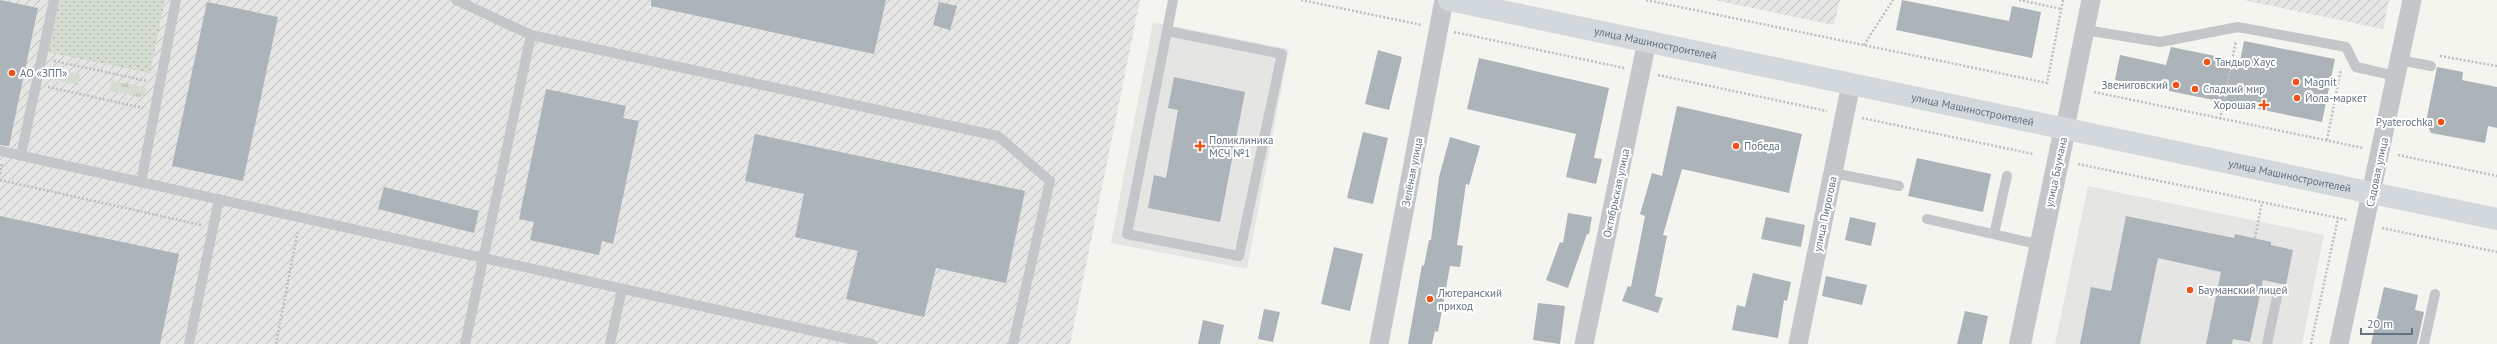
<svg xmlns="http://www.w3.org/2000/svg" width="2497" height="344" font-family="'PT Sans',sans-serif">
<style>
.built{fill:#e5e6e4}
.industrial{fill:url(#industrial-furrows)}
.grass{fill:url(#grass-tufts)}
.garden{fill:url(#garden-dots)}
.building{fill:#acb3b9}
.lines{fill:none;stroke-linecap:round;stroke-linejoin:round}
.path{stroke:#bdbfc1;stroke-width:2.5;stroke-dasharray:2 2;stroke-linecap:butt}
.service{stroke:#c4c7ca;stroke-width:10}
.minor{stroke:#c4c7ca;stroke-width:19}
.tertiary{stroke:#c4c7ca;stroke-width:22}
.secondary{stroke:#d3d8dc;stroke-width:22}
.poi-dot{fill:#ee5217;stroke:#fff;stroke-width:1.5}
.labels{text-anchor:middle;stroke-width:4;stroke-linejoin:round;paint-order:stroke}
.street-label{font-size:11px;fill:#627383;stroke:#fff}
.poi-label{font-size:11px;fill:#627383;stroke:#fff;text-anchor:start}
</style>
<defs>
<pattern id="industrial-furrows" width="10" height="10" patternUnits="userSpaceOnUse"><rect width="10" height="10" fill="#e5e6e4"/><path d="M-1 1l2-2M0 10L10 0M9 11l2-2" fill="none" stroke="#bdbfbe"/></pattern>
<pattern id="grass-tufts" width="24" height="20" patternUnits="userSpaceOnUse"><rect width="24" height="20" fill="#d5dcd1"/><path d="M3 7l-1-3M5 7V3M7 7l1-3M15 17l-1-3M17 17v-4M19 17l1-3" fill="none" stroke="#b0b7af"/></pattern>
<pattern id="garden-dots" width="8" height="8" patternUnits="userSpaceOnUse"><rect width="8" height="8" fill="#d5dcd1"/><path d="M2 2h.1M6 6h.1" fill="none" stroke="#b0b7af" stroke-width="1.8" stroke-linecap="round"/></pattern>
</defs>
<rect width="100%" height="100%" fill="#f5f5f0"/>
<g class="built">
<polygon points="1153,22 1289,49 1247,269 1111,243"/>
<polygon points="2088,186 2324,235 2302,344 2055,344"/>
</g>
<g class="industrial">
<polygon points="0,0 1140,0 1070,344 0,344"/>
<polygon points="1713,0 1840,0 1834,25"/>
<polygon points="2243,0 2389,0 2383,29"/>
</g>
<g class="grass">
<polygon points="45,67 81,74 78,85 43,77"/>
<polygon points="111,80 146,88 144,98 109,91"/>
</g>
<polygon class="garden" points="58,0 165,0 150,73 46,52"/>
<g class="building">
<polygon points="0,0 38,8 9,146 0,145"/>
<polygon points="651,0 886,0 874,54 651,6"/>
<polygon points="1902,0 2009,21 2012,6 2041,12 2032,58 1896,30"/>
<polygon points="207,2 278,17 243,181 172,166"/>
<polygon points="939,2 957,6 950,30 933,25"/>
<polygon points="2244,41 2335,59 2322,122 2115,80 2120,55 2166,65 2171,47 2240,61"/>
<polygon points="1378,50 1402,57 1389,110 1365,104"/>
<polygon points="1479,58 1609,88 1594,158 1602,159 1596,184 1566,177 1576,134 1467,109"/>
<polygon points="2437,67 2463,72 2462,80 2497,87 2497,128 2488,126 2485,143 2431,133 2426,122"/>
<polygon points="1174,77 1245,92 1220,222 1148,208 1154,175 1166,178 1178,110 1168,108"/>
<polygon points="546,89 626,106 623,118 639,121 613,244 602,241 599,255 530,240 534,222 519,219"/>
<polygon points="1677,106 1802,134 1789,193 1682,169 1663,235 1667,236 1655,296 1663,298 1658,313 1622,301 1628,286 1631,287 1645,216 1640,214 1652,173 1662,176"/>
<polygon points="1363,132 1388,138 1373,204 1347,198"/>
<polygon points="755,134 1025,191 1006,283 936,268 924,317 846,299 858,251 795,237 804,194 745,181"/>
<polygon points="1450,137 1480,146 1469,185 1466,184 1457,245 1463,246 1460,267 1450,266 1438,332 1435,331 1432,344 1408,344 1422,265 1424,266 1429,240 1431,240 1439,177"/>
<polygon points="1917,158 1991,174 1983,212 1908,196"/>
<polygon points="384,187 479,211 474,233 378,209"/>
<polygon points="1568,213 1592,217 1589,234 1587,234 1568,288 1546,280 1560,242 1563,243"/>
<polygon points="0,216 179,254 160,344 0,344"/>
<polygon points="2126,216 2234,238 2235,234 2271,242 2271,245 2293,250 2286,285 2263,280 2250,342 2233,339 2232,344 2206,344 2221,272 2158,258 2140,344 2080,344 2091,287 2111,291"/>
<polygon points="1766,217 1805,225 1801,247 1761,239"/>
<polygon points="1850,217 1876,223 1871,246 1845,240"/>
<polygon points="1334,247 1363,254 1350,311 1321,304"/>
<polygon points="1753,273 1791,282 1787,301 1784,300 1778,338 1732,330 1737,305 1745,307"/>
<polygon points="1826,276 1867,285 1862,305 1822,296"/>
<polygon points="2384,287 2418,295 2415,310 2424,312 2417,344 2371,344"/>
<polygon points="1538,303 1565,306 1560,344 1533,340"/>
<polygon points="1264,309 1280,312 1273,342 1258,339"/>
<polygon points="1965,311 1988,316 1982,344 1957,344"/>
<polygon points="1203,320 1224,325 1220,344 1198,344"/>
</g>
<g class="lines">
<g class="path">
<polyline points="1301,0 1422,25"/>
<polyline points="1646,0 2047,83 2063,0"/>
<polyline points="2019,0 2062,9"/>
<polyline points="1454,32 1624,68"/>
<polyline points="1864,45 1893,0"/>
<polyline points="2440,56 2497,66"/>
<polyline points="54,61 147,81"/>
<polyline points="1658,75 1827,111"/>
<polyline points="48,87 143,108"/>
<polyline points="2094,92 2363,148"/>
<polyline points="1862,118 2033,154"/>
<polyline points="2220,119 2236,41"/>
<polyline points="2327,140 2341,69"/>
<polyline points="2398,155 2497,176"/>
<polyline points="2078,164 2348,220"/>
<polyline points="0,174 2,164"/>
<polyline points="0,180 201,225"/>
<polyline points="2382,228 2497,252"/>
<polyline points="2255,238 2262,202"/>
<polyline points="276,344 298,230"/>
<polyline points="2311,344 2338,218"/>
</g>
<g class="service">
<polyline points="456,0 531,35"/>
<polyline points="2085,30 2160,42 2238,27 2346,47 2356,67 2396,76"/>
<polyline points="1167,31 1282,54 1239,256 1127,234 1167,31 1173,0"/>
<polyline points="2399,60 2431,66"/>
<polyline points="0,151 872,344"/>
<polyline points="21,155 54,0"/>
<polyline points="1833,173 1899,186"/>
<polyline points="141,182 176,0"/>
<polyline points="1927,219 2041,245"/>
<polyline points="1994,234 2007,176"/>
<polyline points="189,344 219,199"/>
<polyline points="465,344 531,35 998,136 1050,181 1013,344"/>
<polyline points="610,344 622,289"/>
<polyline points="2267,344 2277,297"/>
<polyline points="2424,344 2435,294"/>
</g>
<g class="minor">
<polyline points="2065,128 2091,0"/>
<polyline points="1379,344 1444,0"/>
<polyline points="1584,344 1647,41"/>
<polyline points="1798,344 1851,84"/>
<polyline points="2339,344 2412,0"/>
</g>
<polyline class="tertiary" points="2020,344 2065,128"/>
<path class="secondary" id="s1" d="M 1449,0 L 2497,219"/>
</g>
<g class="poi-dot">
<circle cx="2207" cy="62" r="4"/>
<circle cx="12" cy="73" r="4"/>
<circle cx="2296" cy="82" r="4"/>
<circle cx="2176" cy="85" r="4"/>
<circle cx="2195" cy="89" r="4"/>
<circle cx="2297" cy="98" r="4"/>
<path d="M2262 99h4v4h4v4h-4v4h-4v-4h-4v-4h4z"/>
<circle cx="2441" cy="122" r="4"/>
<path d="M1198 140h4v4h4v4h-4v4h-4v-4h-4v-4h4z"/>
<circle cx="1736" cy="146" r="4"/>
<circle cx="2190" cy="290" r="4"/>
<circle cx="1430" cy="299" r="4"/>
</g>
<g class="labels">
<g class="street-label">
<text dy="4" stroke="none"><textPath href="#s1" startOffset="211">улица Машиностроителей</textPath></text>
<text dy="4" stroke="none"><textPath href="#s1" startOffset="535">улица Машиностроителей</textPath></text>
<text transform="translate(1412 172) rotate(-79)" y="4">Зелёная улица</text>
<text transform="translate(2056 172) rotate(-78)" y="4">улица Баумана</text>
<text transform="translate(2377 172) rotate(-78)" y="4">Садовая улица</text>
<text dy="4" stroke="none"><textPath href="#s1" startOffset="859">улица Машиностроителей</textPath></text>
<text transform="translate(1616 193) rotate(-78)" y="4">Октябрьская улица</text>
<text transform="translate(1825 214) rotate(-78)" y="4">улица Пирогова</text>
</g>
<g class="poi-label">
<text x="2215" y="66">Тандыр Хаус</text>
<text x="20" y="77">АО «ЗПП»</text>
<text x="2304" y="86">Magnit</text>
<text x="2168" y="89" text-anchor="end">Звениговский</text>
<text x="2203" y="93">Сладкий мир</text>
<text x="2305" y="102">Йола-маркет</text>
<text x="2256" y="109" text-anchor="end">Хорошая</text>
<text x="2433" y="126" text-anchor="end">Pyaterochka</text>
<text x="1209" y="144">Поликлиника<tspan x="1209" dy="13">МСЧ №1</tspan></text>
<text x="1744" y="150">Победа</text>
<text x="2198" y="294">Бауманский лицей</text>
<text x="1438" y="297">Лютеранский<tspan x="1438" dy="13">приход</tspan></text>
</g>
</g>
<path d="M2361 328v6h51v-6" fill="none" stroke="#627383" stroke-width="2"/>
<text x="2367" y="328" font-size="12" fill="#627383" stroke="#ffffff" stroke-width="3" paint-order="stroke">20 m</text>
</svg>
